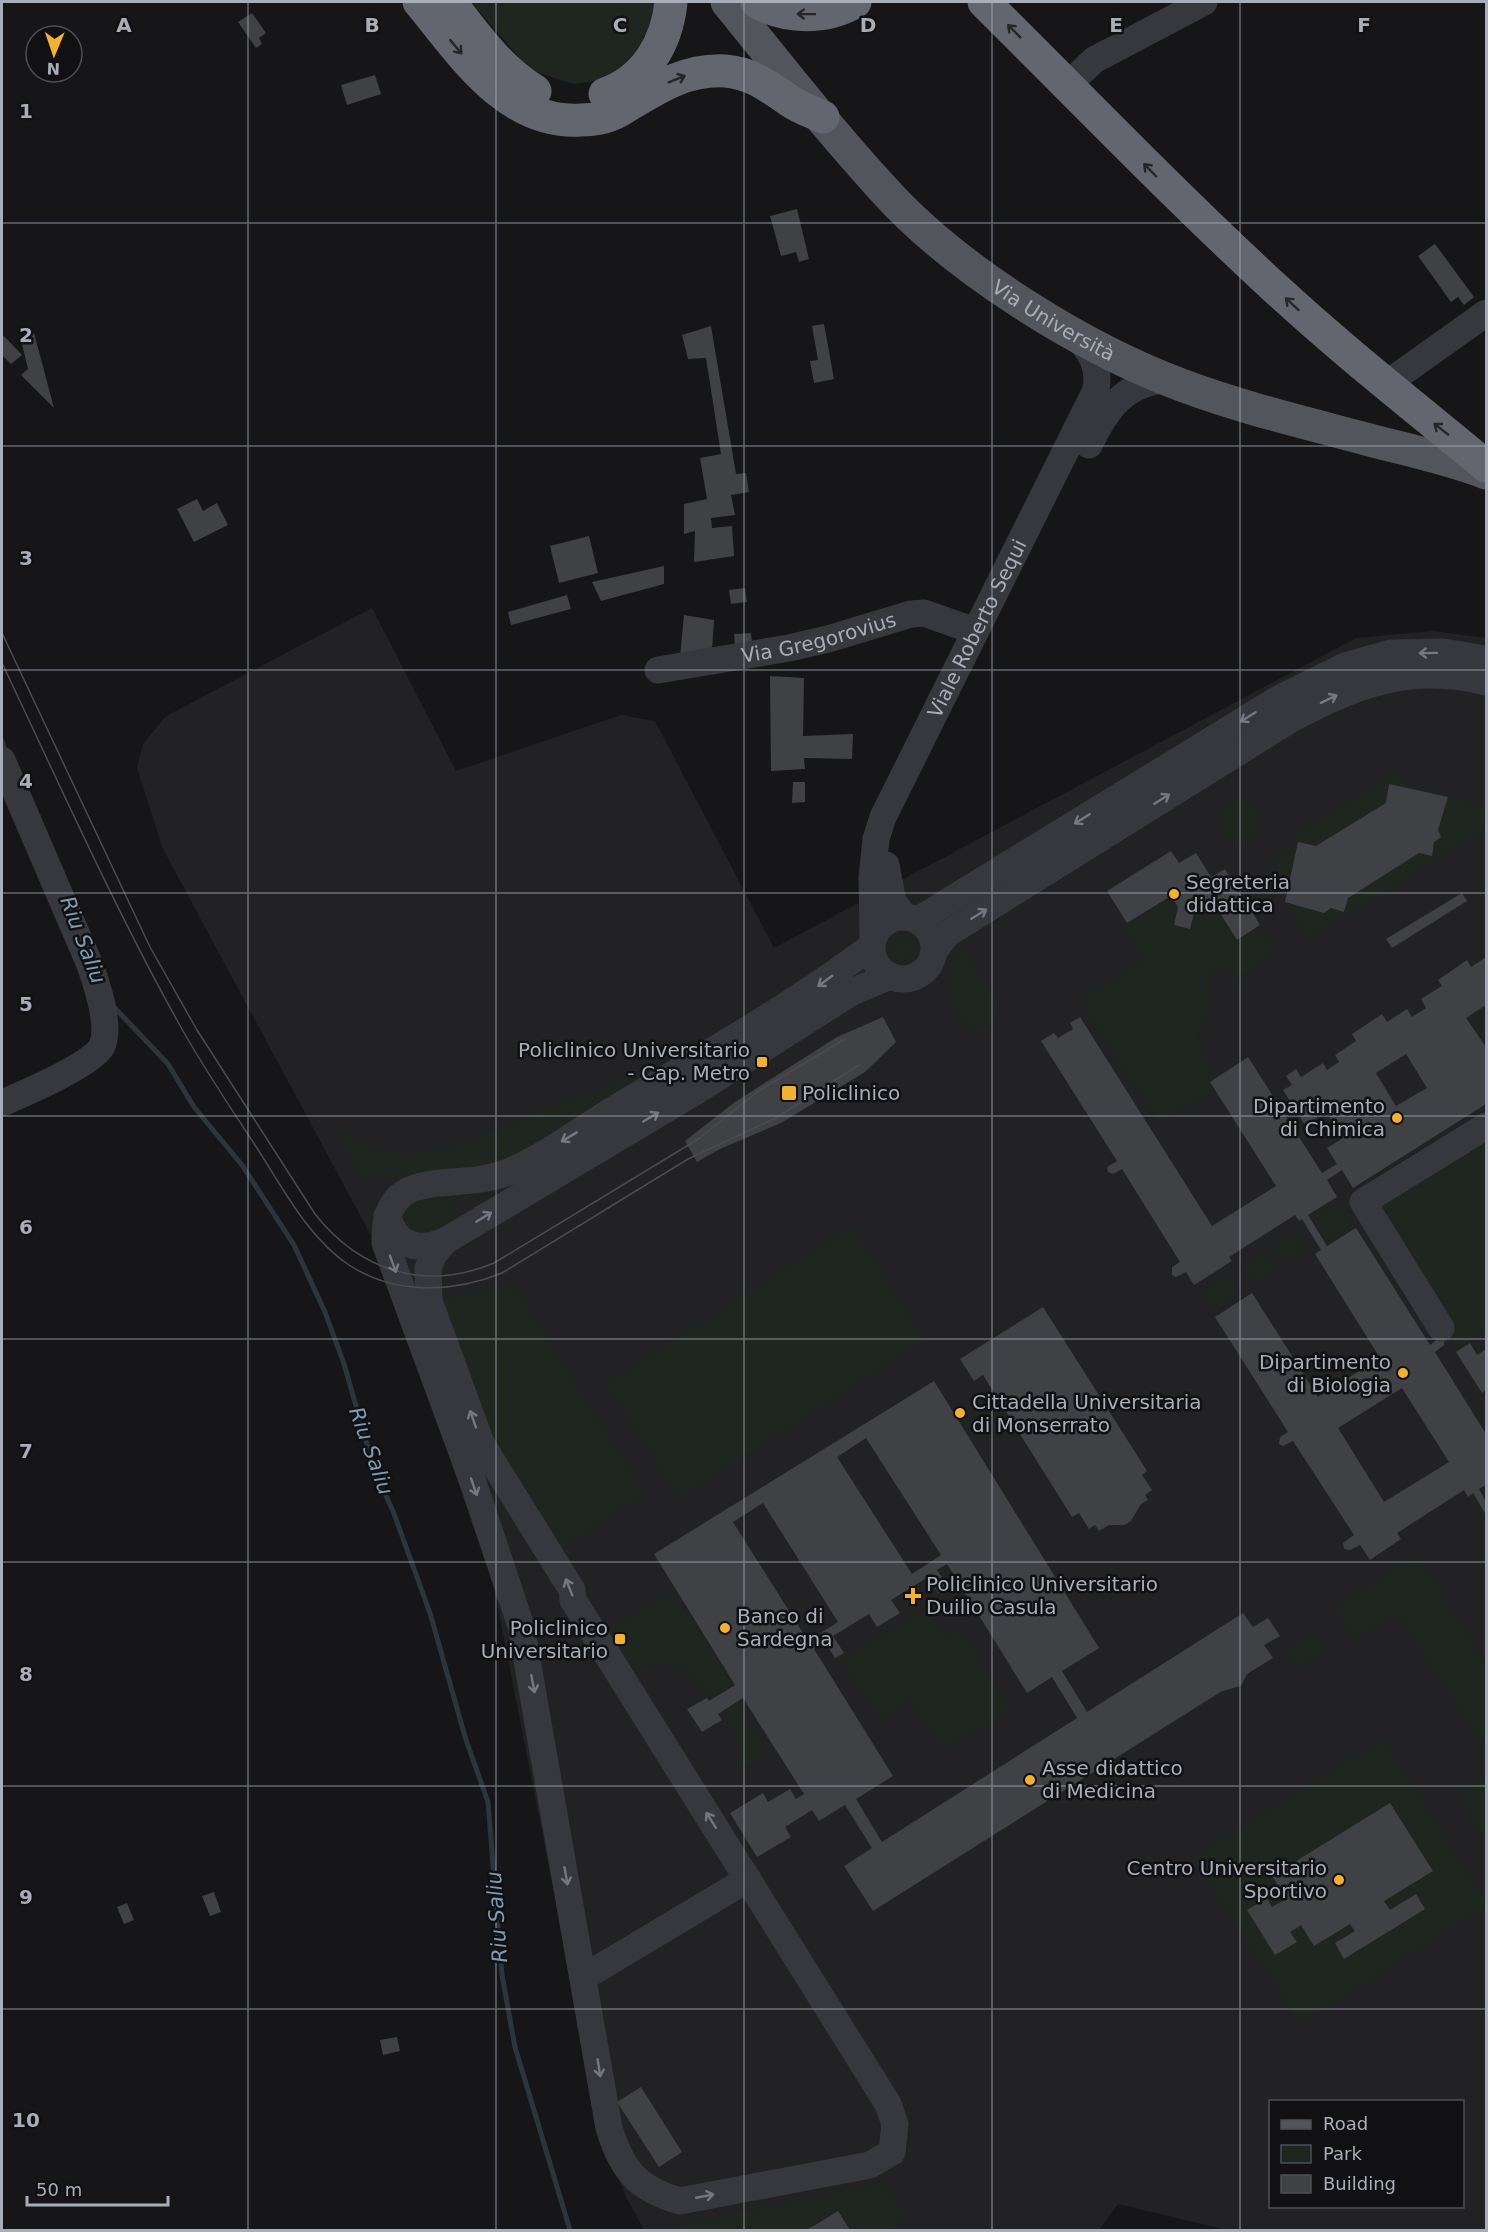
<svg xmlns="http://www.w3.org/2000/svg" width="1488" height="2232" font-family="'DejaVu Sans',sans-serif">
<style>
.built{fill:#222225;fill-rule:evenodd}
.green{fill:#1e261f}
.lines{fill:none;stroke-linecap:round;stroke-linejoin:round}
.stream{stroke:#2c353c;stroke-width:5}
.building{fill:#404145;fill-rule:evenodd}
.minor{stroke:#37383d;stroke-width:27}
.major{stroke:#53555c;stroke-width:33}
.highway{stroke:#63666e;stroke-width:33}
.tram{stroke:#4a4c52;stroke-width:1.5}
.oneway{stroke:#26262a}
.oneway2{stroke:#757881}
.grid{fill:none;stroke:#a8adb8;stroke-width:1.5;stroke-opacity:0.55}
.poi-dot{fill:#f2b134;stroke:#111113;stroke-width:2}
.labels{text-anchor:middle;stroke-width:5;stroke-linejoin:round;paint-order:stroke}
.street-label{font-size:20px;fill:#a8adb8;stroke:#111113}
.poi-label{font-size:20px;fill:#a8adb8;stroke:#111113;text-anchor:start}
.water-label{font-size:21px;font-style:italic;fill:#7f9bb3;stroke:#111113}
.grid-label{font-size:20px;text-anchor:middle;font-weight:bold;fill:#a8adb8;stroke:#111113;stroke-width:5;stroke-linejoin:round;paint-order:stroke}
</style>
<rect width="100%" height="100%" fill="#161618"/>
<path class="built" d="M 372,608 L 456,771 L 621,715 L 655,721 L 774,948 L 1356,638 L 1433,631 L 1486,638 L 1486,2230 L 1227,2230 L 1118,2204 L 1099,2230 L 644,2230 L 625,2195 L 601,2131 L 493,1583 L 375,1243 L 163,849 L 137,768 L 143,744 L 166,716 ZM 1270,2102 L 1462,2102 L 1462,2206 L 1270,2206 Z"/>
<g class="green">
<polygon points="471,2 660,2 649,47 610,79 573,84 530,70"/>
<polygon points="1399,770 1409,786 1486,806 1486,829 1309,940 1275,885 1284,879 1272,858 1294,845 1296,833"/>
<circle cx="1240" cy="821" r="22"/>
<path d="M 1171,898 L 1176,907 L 1172,926 L 1191,930 L 1197,910 L 1211,901 L 1236,942 L 1261,927 L 1278,953 L 1233,981 L 1224,967 L 1209,976 C 1217,998 1213,1021 1194,1035 L 1219,1075 L 1209,1082 L 1215,1091 L 1159,1123 L 1078,999 L 1144,960 L 1123,927 Z"/>
<circle cx="903" cy="948" r="12"/>
<path d="M 964,949 L 1000,1005 C 996,1022 993,1029 975,1033 C 949,1016 931,968 964,949 Z"/>
<polygon points="669,1064 485,1173 401,1174 392,1182 379,1177 364,1183 330,1122 371,1145 396,1153 421,1153 458,1145 646,1069"/>
<polygon points="1486,1139 1486,1330 1457,1348 1374,1208"/>
<path d="M 427,1199 L 449,1199 C 457,1209 457,1216 453,1228 L 413,1239 L 399,1212 L 410,1202 Z"/>
<polygon points="1339,1201 1353,1224 1326,1240 1312,1217"/>
<polygon points="852,1225 926,1340 679,1499 605,1384"/>
<polygon points="1293,1232 1306,1251 1285,1265 1272,1245"/>
<polygon points="1265,1251 1277,1271 1256,1284 1243,1265"/>
<polygon points="1226,1274 1238,1294 1214,1310 1201,1289"/>
<polygon points="514,1284 646,1494 558,1551 495,1444 446,1317 444,1299"/>
<polygon points="1419,1554 1486,1665 1486,1752 1397,1614 1353,1641 1333,1607"/>
<path d="M 672,1592 L 733,1685 L 710,1699 C 698,1681 682,1661 657,1665 C 651,1667 646,1671 640,1673 L 633,1668 L 609,1629 Z"/>
<polygon points="929,1607 945,1635 960,1626 1011,1710 942,1751 910,1701 881,1721 840,1660"/>
<polygon points="1314,1631 1327,1651 1296,1671 1283,1650"/>
<path d="M 739,1703 L 769,1753 L 734,1774 C 745,1749 735,1735 722,1713 Z"/>
<polygon points="1384,1737 1486,1902 1486,1907 1300,2025 1192,1857"/>
<polygon points="1486,1776 1486,1842 1456,1795"/>
<polygon points="879,2183 889,2187 908,2218 891,2229 889,2227 883,2230 852,2230 838,2209 804,2230 671,2230 677,2226"/>
</g>
<g class="lines">
<g class="stream">
<polyline points="2,741 6,752"/>
<polyline points="113,1006 168,1064 194,1107 242,1165 294,1245 325,1312 344,1364 375,1472 393,1511 430,1613 466,1740 488,1802 502,1975 515,2047 570,2230"/>
</g>
</g>
<g class="building">
<polygon points="252,13 266,33 259,38 262,44 256,48 238,22"/>
<polygon points="375,75 381,94 347,105 341,85"/>
<polygon points="797,209 809,259 799,262 796,252 781,256 770,216"/>
<polygon points="1435,244 1474,297 1464,305 1458,297 1451,302 1418,256"/>
<polygon points="824,324 834,379 814,383 810,361 818,360 812,326"/>
<polygon points="711,326 736,474 746,473 749,492 731,495 735,515 711,518 712,528 732,526 734,556 694,562 695,531 684,534 684,504 707,499 700,458 721,454 706,358 688,359 682,335"/>
<polygon points="34,333 54,408 21,375 28,369 20,336"/>
<polygon points="4,336 22,355 11,364 2,355 2,338"/>
<polygon points="197,499 203,511 217,503 228,525 194,542 177,509"/>
<polygon points="589,536 598,573 559,583 550,546"/>
<polygon points="664,566 664,584 601,601 592,582"/>
<polygon points="745,588 747,602 731,604 729,590"/>
<polygon points="567,595 571,609 511,625 508,612"/>
<polygon points="684,615 714,620 712,650 680,657"/>
<polygon points="751,633 752,644 735,645 734,634"/>
<polygon points="770,676 804,678 803,736 853,734 852,759 804,758 805,769 771,771"/>
<polygon points="793,782 805,782 805,802 792,803"/>
<polygon points="1389,784 1448,797 1438,830 1441,837 1434,842 1432,856 1419,853 1348,898 1344,912 1331,908 1324,913 1285,902 1298,842 1316,846 1386,803"/>
<polygon points="1171,851 1179,863 1196,853 1211,877 1225,869 1260,925 1237,940 1211,899 1195,909 1190,929 1174,925 1178,907 1171,896 1127,923 1107,891"/>
<polygon points="1462,893 1467,901 1392,948 1386,939"/>
<path d="M 1486,957 L 1486,1005 L 1466,1018 L 1486,1047 L 1486,1104 L 1353,1188 L 1342,1170 L 1327,1180 L 1337,1197 L 1308,1215 L 1327,1246 L 1356,1228 L 1430,1345 L 1438,1339 L 1444,1341 L 1444,1345 L 1435,1352 L 1486,1434 L 1486,1485 L 1479,1489 L 1486,1502 L 1486,1515 L 1473,1493 L 1468,1497 L 1464,1490 L 1397,1533 L 1401,1539 L 1370,1560 L 1360,1545 L 1350,1550 L 1344,1549 L 1343,1543 L 1354,1535 L 1293,1441 L 1283,1446 L 1279,1444 L 1280,1437 L 1288,1432 L 1215,1317 L 1252,1293 L 1318,1397 L 1380,1358 L 1315,1254 L 1321,1250 L 1302,1219 L 1299,1221 L 1295,1215 L 1229,1257 L 1232,1261 L 1194,1285 L 1186,1272 L 1176,1277 L 1172,1275 L 1172,1267 L 1180,1262 L 1122,1169 L 1113,1174 L 1108,1172 L 1107,1167 L 1117,1161 L 1041,1041 L 1054,1033 L 1058,1038 L 1073,1029 L 1070,1023 L 1080,1017 L 1212,1226 L 1276,1186 L 1210,1082 L 1248,1057 L 1322,1173 L 1337,1164 L 1327,1148 L 1343,1138 L 1326,1112 L 1305,1125 L 1283,1090 L 1292,1085 L 1286,1076 L 1296,1069 L 1301,1077 L 1323,1063 L 1327,1070 L 1339,1062 L 1335,1055 L 1356,1041 L 1352,1034 L 1382,1014 L 1387,1022 L 1407,1009 L 1412,1017 L 1426,1008 L 1421,999 L 1442,986 L 1438,980 L 1467,960 L 1471,967 ZM 1406,1054 L 1427,1088 L 1396,1106 L 1376,1073 ZM 1402,1388 L 1449,1462 L 1384,1502 L 1338,1428 Z"/>
<polygon points="883,1017 896,1042 865,1072 781,1123 720,1149 697,1162 685,1141 735,1102 837,1037"/>
<polygon points="1043,1307 1147,1471 1142,1475 1152,1490 1145,1495 1148,1500 1141,1504 1131,1521 1124,1525 1109,1525 1099,1531 1095,1525 1089,1529 1079,1513 1072,1517 983,1375 974,1381 960,1359"/>
<polygon points="1470,1343 1477,1355 1486,1349 1486,1390 1482,1393 1456,1352"/>
<path d="M 934,1381 L 1099,1648 L 1062,1671 L 1087,1712 L 1243,1613 L 1253,1627 L 1268,1618 L 1280,1636 L 1264,1645 L 1273,1658 L 1247,1674 L 1241,1686 L 1222,1691 L 873,1911 L 844,1866 L 872,1848 L 845,1805 L 819,1821 L 812,1810 L 785,1827 L 791,1837 L 757,1857 L 730,1813 L 763,1793 L 768,1802 L 790,1789 L 796,1799 L 804,1794 L 743,1698 L 718,1714 L 722,1720 L 702,1732 L 687,1709 L 707,1698 L 709,1701 L 735,1685 L 654,1554 ZM 866,1438 L 941,1555 L 912,1574 L 837,1457 ZM 763,1503 L 838,1622 L 808,1641 L 733,1522 ZM 947,1564 L 1027,1693 L 1052,1677 L 1077,1718 L 882,1842 L 856,1799 L 893,1776 L 814,1649 L 825,1642 L 835,1658 L 844,1653 L 833,1636 L 869,1614 L 877,1627 L 900,1613 L 891,1600 L 928,1577 L 938,1593 L 948,1587 L 937,1570 Z"/>
<polygon points="1390,1803 1433,1871 1384,1901 1390,1910 1416,1894 1425,1909 1344,1959 1335,1943 1355,1931 1350,1924 1314,1946 1301,1925 1290,1932 1297,1942 1275,1955 1247,1910 1267,1898 1272,1907 1286,1899 1272,1876"/>
<polygon points="214,1892 221,1912 210,1916 202,1896"/>
<polygon points="127,1903 134,1920 124,1924 117,1907"/>
<polygon points="397,2037 400,2051 383,2055 380,2040"/>
<polygon points="641,2087 682,2152 659,2167 617,2102"/>
<polygon points="838,2211 850,2230 806,2230 817,2224"/>
</g>
<g class="lines">
<g class="minor">
<polyline points="1068,85 1094,60 1204,2"/>
<polyline points="1385,385 1486,313"/>
<path d="M 1089,445 C 1107,408 1124,383 1169,379"/>
<path id="s1" d="M 658,670 L 789,648 L 828,639 L 911,614 L 924,613 L 975,631"/>
<path d="M 2,760 L 90,965 C 97,985 111,1025 102,1046 C 94,1064 21,1095 2,1103"/>
<polyline points="886,865 893,902 904,916"/>
<circle cx="903" cy="948" r="31"/>
<polyline points="918,920 1280,698 1345,666 1391,653 1443,652 1486,659"/>
<path id="s2" d="M 873,938 L 872,878 L 876,839 L 883,817 L 1096,390 C 1100,365 1091,353 1076,335"/>
<path d="M 872,946 C 792,1006 707,1054 621,1105 C 587,1125 543,1158 508,1172 C 454,1194 383,1161 385,1243 L 473,1482 L 521,1626 L 609,2128 C 622,2170 637,2189 680,2201 L 870,2165 L 892,2152 L 895,2124 L 888,2104 L 573,1600 L 572,1590 L 481,1443 L 429,1301 L 428,1268 L 434,1254 L 445,1241 L 690,1095 L 852,992 L 890,976"/>
<path d="M 935,950 L 947,934 L 1288,721 C 1353,685 1411,663 1486,682"/>
<path d="M 387,1216 C 397,1246 416,1252 445,1241"/>
<polyline points="1441,1328 1363,1202 1486,1126"/>
<polyline points="584,1977 748,1879"/>
</g>
<path class="major" id="s3" d="M 727,2 C 778,65 829,130 884,190 C 956,270 1084,349 1184,386 C 1243,408 1306,423 1366,439 C 1407,450 1447,458 1486,473"/>
<g class="highway">
<path d="M 419,2 C 461,52 506,125 581,120 C 596,120 612,116 624,108 C 657,88 685,69 725,71 C 752,73 769,87 790,101 C 800,108 812,112 823,117"/>
<path d="M 450,2 C 474,33 500,70 535,91"/>
<path d="M 757,2 C 786,19 826,19 855,2"/>
<path d="M 984,2 C 1081,98 1175,196 1275,288 C 1343,351 1415,407 1486,466"/>
<path d="M 605,94 C 646,80 667,42 671,2"/>
</g>
<g class="tram">
<path d="M 2,633 L 150,947 L 197,1030 L 315,1214 C 360,1271 425,1292 494,1263 L 700,1138 L 757,1092 L 845,1039"/>
<path d="M 2,663 C 59,783 113,905 178,1022 C 201,1064 228,1104 255,1145 C 282,1186 307,1237 349,1265 C 395,1295 453,1293 502,1273 L 688,1159 L 776,1118 L 859,1065"/>
</g>
</g>
<defs><path id="oneway-shaft" d="M-6 0H5M1.5-3L5.5 0L1.5 3" fill="none" stroke-width="1.6" stroke-linecap="round" stroke-linejoin="round" transform="scale(1.5)"/></defs>
<g class="oneway">
<use href="#oneway-shaft" transform="translate(806 14) rotate(-179)"/>
<use href="#oneway-shaft" transform="translate(1014 31) rotate(-135)"/>
<use href="#oneway-shaft" transform="translate(456 47) rotate(50)"/>
<use href="#oneway-shaft" transform="translate(677 79) rotate(-22)"/>
<use href="#oneway-shaft" transform="translate(1150 170) rotate(-134)"/>
<use href="#oneway-shaft" transform="translate(1292 304) rotate(-138)"/>
<use href="#oneway-shaft" transform="translate(1441 429) rotate(-142)"/>
</g>
<g class="oneway2">
<use href="#oneway-shaft" transform="translate(1428 653) rotate(179)"/>
<use href="#oneway-shaft" transform="translate(1329 699) rotate(-26)"/>
<use href="#oneway-shaft" transform="translate(1248 717) rotate(148)"/>
<use href="#oneway-shaft" transform="translate(1162 799) rotate(-32)"/>
<use href="#oneway-shaft" transform="translate(1082 819) rotate(148)"/>
<use href="#oneway-shaft" transform="translate(979 914) rotate(-32)"/>
<use href="#oneway-shaft" transform="translate(825 981) rotate(144)"/>
<use href="#oneway-shaft" transform="translate(651 1117) rotate(-30)"/>
<use href="#oneway-shaft" transform="translate(569 1137) rotate(149)"/>
<use href="#oneway-shaft" transform="translate(484 1217) rotate(-32)"/>
<use href="#oneway-shaft" transform="translate(393 1264) rotate(70)"/>
<use href="#oneway-shaft" transform="translate(473 1419) rotate(-109)"/>
<use href="#oneway-shaft" transform="translate(474 1487) rotate(71)"/>
<use href="#oneway-shaft" transform="translate(569 1587) rotate(-112)"/>
<use href="#oneway-shaft" transform="translate(533 1684) rotate(79)"/>
<use href="#oneway-shaft" transform="translate(711 1820) rotate(-122)"/>
<use href="#oneway-shaft" transform="translate(566 1876) rotate(80)"/>
<use href="#oneway-shaft" transform="translate(599 2068) rotate(81)"/>
<use href="#oneway-shaft" transform="translate(705 2196) rotate(-11)"/>
</g>
<path class="grid" d="M 248,2 L 248,2230M 496,2 L 496,2230M 744,2 L 744,2230M 992,2 L 992,2230M 1240,2 L 1240,2230M 2,223 L 1486,223M 2,446 L 1486,446M 2,670 L 1486,670M 2,893 L 1486,893M 2,1116 L 1486,1116M 2,1339 L 1486,1339M 2,1562 L 1486,1562M 2,1786 L 1486,1786M 2,2009 L 1486,2009"/>
<g class="poi-dot">
<circle cx="1174" cy="894" r="6"/>
<rect x="756" y="1056" width="12" height="12" rx="3"/>
<rect x="781" y="1085" width="16" height="16" rx="3"/>
<circle cx="1397" cy="1118" r="6"/>
<circle cx="1403" cy="1373" r="6"/>
<circle cx="960" cy="1413" r="6"/>
<path d="M910 1587h6v6h6v6h-6v6h-6v-6h-6v-6h6z"/>
<circle cx="725" cy="1628" r="6"/>
<rect x="614" y="1633" width="12" height="12" rx="3"/>
<circle cx="1030" cy="1780" r="6"/>
<circle cx="1339" cy="1880" r="6"/>
</g>
<g class="labels">
<g class="street-label">
<text dy="7" stroke="none"><textPath href="#s3" startOffset="460">Via Università</textPath></text>
<text dy="7" stroke="none"><textPath href="#s2" startOffset="333">Viale Roberto Sequi</textPath></text>
<text dy="7" stroke="none"><textPath href="#s1" startOffset="164">Via Gregorovius</textPath></text>
</g>
<g class="poi-label">
<text x="1186" y="889">Segreteria<tspan x="1186" dy="23">didattica</tspan></text>
<text x="750" y="1057" text-anchor="end">Policlinico Universitario<tspan x="750" dy="23">- Cap. Metro</tspan></text>
<text x="802" y="1100">Policlinico</text>
<text x="1385" y="1113" text-anchor="end">Dipartimento<tspan x="1385" dy="23">di Chimica</tspan></text>
<text x="1391" y="1369" text-anchor="end">Dipartimento<tspan x="1391" dy="23">di Biologia</tspan></text>
<text x="972" y="1409">Cittadella Universitaria<tspan x="972" dy="23">di Monserrato</tspan></text>
<text x="926" y="1591">Policlinico Universitario<tspan x="926" dy="23">Duilio Casula</tspan></text>
<text x="737" y="1623">Banco di<tspan x="737" dy="23">Sardegna</tspan></text>
<text x="608" y="1635" text-anchor="end">Policlinico<tspan x="608" dy="23">Universitario</tspan></text>
<text x="1042" y="1775">Asse didattico<tspan x="1042" dy="23">di Medicina</tspan></text>
<text x="1327" y="1875" text-anchor="end">Centro Universitario<tspan x="1327" dy="23">Sportivo</tspan></text>
</g>
<g class="water-label">
<text transform="translate(83 940) rotate(69)" y="7">Riu Saliu</text>
<text transform="translate(371 1451) rotate(70)" y="7">Riu Saliu</text>
<text transform="translate(497 1917) rotate(-94)" y="7">Riu Saliu</text>
</g>
</g>
<g class="grid-label">
<text x="124" y="32">A</text>
<text x="372" y="32">B</text>
<text x="620" y="32">C</text>
<text x="868" y="32">D</text>
<text x="1116" y="32">E</text>
<text x="1364" y="32">F</text>
<text x="26" y="118">1</text>
<text x="26" y="342">2</text>
<text x="26" y="565">3</text>
<text x="26" y="788">4</text>
<text x="26" y="1011">5</text>
<text x="26" y="1234">6</text>
<text x="26" y="1458">7</text>
<text x="26" y="1681">8</text>
<text x="26" y="1904">9</text>
<text x="26" y="2127">10</text>
</g>
<rect width="1488" height="2232" fill="none" stroke="#a8adb8" stroke-width="6"/>
<rect x="1269" y="2100" width="195" height="108" fill="#111113" stroke="#4d4f55" stroke-width="1.5"/>
<rect x="1281" y="2120" width="30" height="9" fill="#53555c" stroke="#4d4f55" stroke-width="1.5"/>
<text x="1323" y="2130" font-size="18" fill="#a8adb8">Road</text>
<rect x="1281" y="2145" width="30" height="18" fill="#1e261f" stroke="#4d4f55" stroke-width="1.5"/>
<text x="1323" y="2160" font-size="18" fill="#a8adb8">Park</text>
<rect x="1281" y="2175" width="30" height="18" fill="#404145" stroke="#4d4f55" stroke-width="1.5"/>
<text x="1323" y="2190" font-size="18" fill="#a8adb8">Building</text>
<g transform="translate(54 54) rotate(182)"><circle r="28" fill="#111113" stroke="#4d4f55" stroke-width="1.5"/>
<path d="M0-4.5L10 22L0 15L-10 22Z" fill="#f2b134"/>
<text y="-9" font-size="16" font-weight="bold" text-anchor="middle" fill="#a8adb8">N</text>
</g>
<path d="M27 2196v9h141v-9" fill="none" stroke="#a8adb8" stroke-width="3"/>
<text x="36" y="2196" font-size="18" fill="#a8adb8" stroke="#111113" stroke-width="4.5" paint-order="stroke">50 m</text>
</svg>
